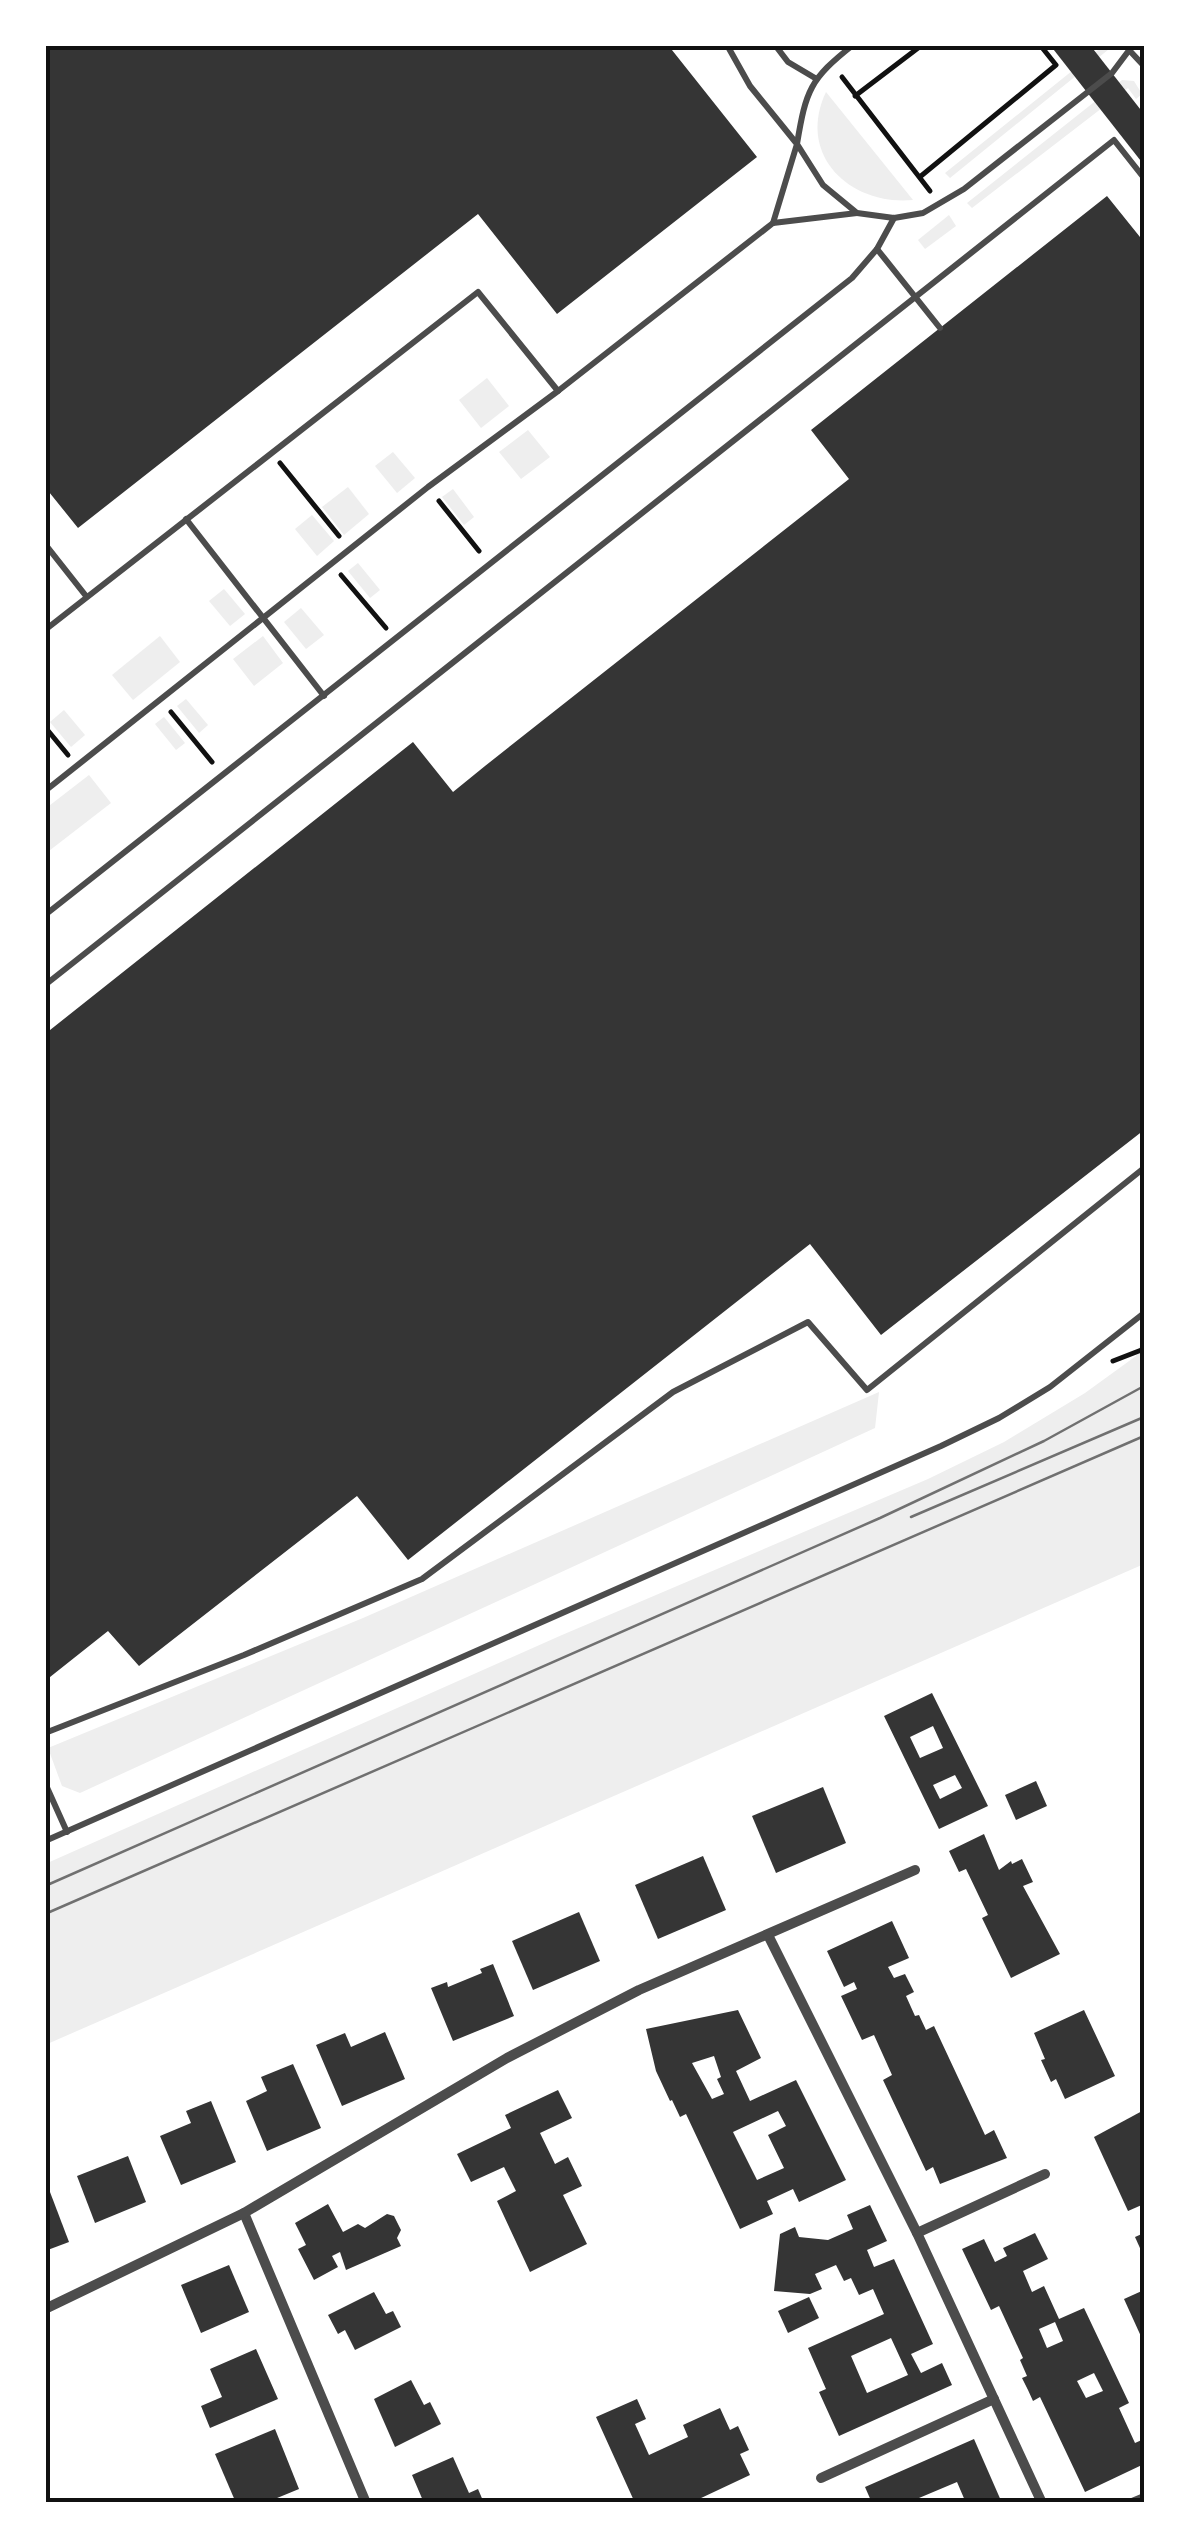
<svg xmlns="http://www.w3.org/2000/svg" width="1189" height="2548" font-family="Poppins,sans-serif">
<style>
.green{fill:#eee}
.building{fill:#353535;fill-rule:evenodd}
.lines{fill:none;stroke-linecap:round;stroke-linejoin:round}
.path{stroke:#111;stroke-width:5}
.service{stroke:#4c4c4c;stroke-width:6}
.minor{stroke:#4c4c4c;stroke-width:10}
.tram{stroke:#707070;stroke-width:2.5}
.neatline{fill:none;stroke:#111;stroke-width:4}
</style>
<rect width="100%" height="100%" fill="#fff"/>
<g class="green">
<polygon points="1095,45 1114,45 950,178 945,173 1098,50"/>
<polygon points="1122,80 1134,81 1142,94 1136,99 1128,88 972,208 967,203"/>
<path d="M 826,92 L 913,200 C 850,206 796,155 826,92 Z"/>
<polygon points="949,215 956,226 925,249 918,240"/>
<polygon points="487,378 509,406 481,428 459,400"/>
<polygon points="528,430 550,457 521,479 499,452"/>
<polygon points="393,452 415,478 397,493 375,466"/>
<polygon points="348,487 369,514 344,535 322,507"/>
<polygon points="453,489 474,517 464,525 442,497"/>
<polygon points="312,515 334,541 317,556 295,529"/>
<polygon points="358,563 380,590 370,598 348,571"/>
<polygon points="224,589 245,614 230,626 209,601"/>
<polygon points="301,608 324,635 306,649 284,622"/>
<polygon points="160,636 180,662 133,700 112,675"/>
<polygon points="263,636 283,663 254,686 233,659"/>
<polygon points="186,699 208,725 199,733 177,706"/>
<polygon points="64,710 85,735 71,747 50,722"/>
<polygon points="164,717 185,743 176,750 155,724"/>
<polygon points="89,775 111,803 45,854 45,809"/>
<polygon points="1144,1335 1144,1564 45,2045 45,1864 562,1635 928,1479 1004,1442 1085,1393 1136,1356"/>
<polygon points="879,1392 875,1428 80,1793 62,1786 48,1748 363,1618"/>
</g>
<g class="building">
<polygon points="45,45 668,45 757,157 557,314 478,214 78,528 45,487"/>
<polygon points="1050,45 1090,45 1144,114 1144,165"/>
<polygon points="1107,196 1144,242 1144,1130 881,1335 810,1244 408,1560 357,1496 139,1666 108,1631 45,1681 45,1034 413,742 453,792 485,766 849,479 811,430"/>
<path d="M 932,1693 L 988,1806 L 939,1829 L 884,1716 ZM 933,1726 L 943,1748 L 920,1758 L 910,1737 ZM 955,1775 L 962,1788 L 940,1799 L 933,1785 Z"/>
<polygon points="1036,1781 1047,1806 1016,1820 1005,1795"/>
<polygon points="823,1787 846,1843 776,1873 752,1816"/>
<polygon points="984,1834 999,1870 1011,1861 1012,1864 1022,1859 1033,1882 1023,1886 1060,1954 1011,1978 982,1918 988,1915 966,1869 959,1872 949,1851"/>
<polygon points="703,1856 726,1910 658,1939 635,1885"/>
<polygon points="579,1912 600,1961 533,1990 512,1941"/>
<polygon points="892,1921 909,1958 888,1967 894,1978 905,1974 914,1992 906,1996 915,2016 919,2015 926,2030 934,2026 985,2135 994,2130 1007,2158 940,2184 933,2167 926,2171 883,2080 892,2075 874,2035 862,2040 841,1996 857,1989 854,1982 844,1987 827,1951"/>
<polygon points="493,1964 514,2016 453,2041 431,1988 447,1982 448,1987 482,1973 480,1969"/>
<path d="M 738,2010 L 761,2058 L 736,2071 L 750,2101 L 796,2080 L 846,2180 L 799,2202 L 793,2189 L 767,2201 L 773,2214 L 740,2229 L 686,2114 L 680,2117 L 672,2100 L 670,2101 L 656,2071 L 646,2029 ZM 714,2056 L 721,2077 L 717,2079 L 724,2094 L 712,2099 L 692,2063 ZM 778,2111 L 786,2126 L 768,2135 L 784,2168 L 757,2180 L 733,2132 Z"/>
<polygon points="1084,2010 1115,2076 1065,2099 1056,2079 1051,2082 1041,2060 1045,2059 1034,2033"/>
<polygon points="385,2032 405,2079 342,2106 316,2045 345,2033 351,2047"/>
<polygon points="293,2064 321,2128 267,2151 246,2101 267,2091 261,2077"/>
<polygon points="558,2090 572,2118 540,2133 555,2164 568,2157 582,2186 563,2195 587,2244 530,2272 497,2201 516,2191 504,2167 471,2182 457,2154 511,2128 505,2115"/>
<polygon points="211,2101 236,2162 181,2185 160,2136 191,2123 186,2111"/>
<polygon points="1144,2110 1144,2204 1128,2211 1094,2137"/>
<polygon points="128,2156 146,2202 95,2223 77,2176"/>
<polygon points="50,2192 69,2242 45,2251 45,2194"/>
<polygon points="328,2204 343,2232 358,2224 365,2228 387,2214 394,2216 401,2230 397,2238 401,2246 346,2270 340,2252 332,2256 338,2267 314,2280 298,2249 306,2245 295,2223"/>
<path d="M 870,2205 L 887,2241 L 867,2250 L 874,2267 L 894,2259 L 933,2344 L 911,2354 L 921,2373 L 942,2363 L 952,2385 L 839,2436 L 819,2392 L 826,2389 L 808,2348 L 884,2314 L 873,2289 L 859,2295 L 851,2278 L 844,2281 L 836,2265 L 815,2274 L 822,2289 L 810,2294 L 774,2291 L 780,2234 L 795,2227 L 799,2237 L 828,2240 L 853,2229 L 847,2215 ZM 891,2338 L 908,2375 L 867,2393 L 851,2356 Z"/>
<path d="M 1035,2233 L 1048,2259 L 1023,2271 L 1032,2292 L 1044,2286 L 1059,2319 L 1084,2308 L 1129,2403 L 1119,2408 L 1135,2443 L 1144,2439 L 1144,2464 L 1085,2492 L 1040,2397 L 1033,2401 L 1028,2390 L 1022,2378 L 1027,2376 L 1020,2360 L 1023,2358 L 999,2306 L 991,2310 L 962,2249 L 984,2239 L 995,2262 L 1007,2256 L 1003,2248 ZM 1055,2322 L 1063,2341 L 1047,2348 L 1039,2329 ZM 1094,2373 L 1103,2391 L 1086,2398 L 1077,2381 Z"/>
<polygon points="1144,2233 1144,2257 1135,2237"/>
<polygon points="229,2265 249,2312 201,2333 181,2285"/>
<polygon points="1144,2290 1144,2343 1124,2299"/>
<polygon points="374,2292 386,2314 393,2311 401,2327 355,2350 345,2330 338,2334 328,2315"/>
<polygon points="809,2297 819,2318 788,2333 778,2311"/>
<polygon points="256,2349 278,2399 210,2428 201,2406 222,2397 210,2369"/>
<polygon points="411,2380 424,2405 430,2402 441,2424 395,2447 374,2399"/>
<polygon points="637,2399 646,2419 635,2424 649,2455 688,2437 683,2425 720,2408 730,2430 738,2426 749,2450 740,2454 750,2475 699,2499 701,2503 635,2503 596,2417"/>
<polygon points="275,2429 299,2489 265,2503 236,2503 215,2454"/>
<polygon points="974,2439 1002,2503 966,2503 957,2482 919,2498 921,2503 872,2503 865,2487"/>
<polygon points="453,2457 469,2493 478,2489 484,2503 424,2503 412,2475"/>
</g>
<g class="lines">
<g class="path">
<polyline points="842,77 930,191"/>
<polyline points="855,96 922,45"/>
<polyline points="921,176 1056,65 1040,45"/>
<polyline points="280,463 339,536"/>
<polyline points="439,501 479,551"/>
<polyline points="341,575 386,628"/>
<polyline points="171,712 212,762"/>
<polyline points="45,727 68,755"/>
<polyline points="1113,1361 1144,1349"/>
</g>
<g class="service">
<polyline points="727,45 750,86 797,144 773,223"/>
<polyline points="775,45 788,62 815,78"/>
<path d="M 853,45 C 810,79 806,90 797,144 L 823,185 L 857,213 L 894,218 L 923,213 L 964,189 L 1112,73 L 1133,45"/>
<polyline points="1130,51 1144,66"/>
<polyline points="877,249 940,328"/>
<polyline points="186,519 324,696"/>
<polyline points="45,544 86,596"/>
<polyline points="45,630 478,292 558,391 773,223 857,213"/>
<polyline points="45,791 428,487 558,391"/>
<polyline points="45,915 852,278 877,249 894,218"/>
<polyline points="45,985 1114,140 1144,178"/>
<polyline points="45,1733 244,1655 422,1579 673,1392 808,1322 867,1390 1144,1168"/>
<polyline points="45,1783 67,1832"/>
<polyline points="45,1841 941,1446 999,1418 1050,1387 1144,1313"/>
</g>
<g class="minor">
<polyline points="768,1935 917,2233 1042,2503"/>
<polyline points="244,2213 366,2503"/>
<polyline points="917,2233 1045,2174"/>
<polyline points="45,2309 244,2213 507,2058 639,1990 915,1870"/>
<polyline points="821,2478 994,2399"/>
<polyline points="1132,2503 1144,2498"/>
</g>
<g class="tram">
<polyline points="911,1517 1144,1417"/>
<polyline points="45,1886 880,1518 1044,1441 1144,1386"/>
<polyline points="45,1914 1144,1436"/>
</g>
</g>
<rect width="1189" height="2548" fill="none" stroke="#ffffff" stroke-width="95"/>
<rect x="48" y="48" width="1094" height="2452" class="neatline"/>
</svg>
